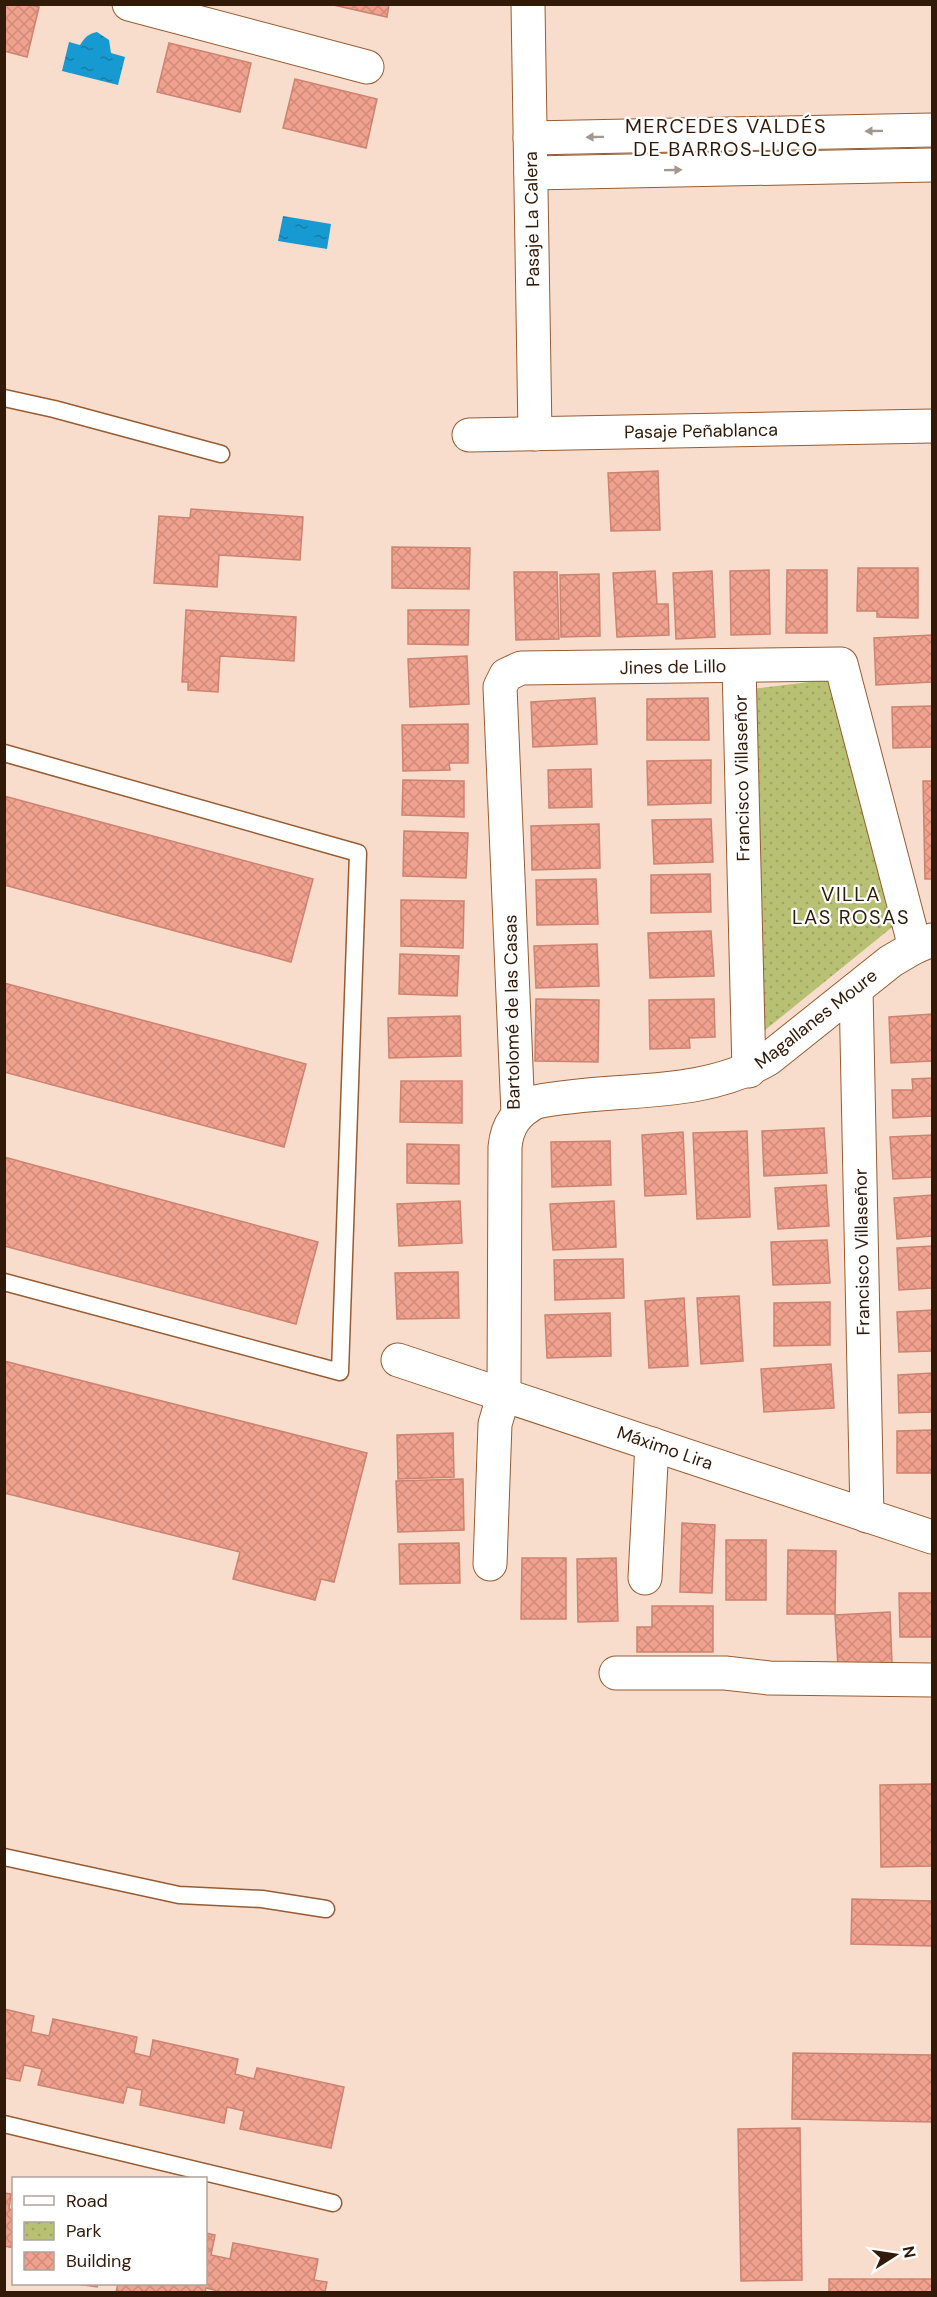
<svg xmlns="http://www.w3.org/2000/svg" width="937" height="2297" font-family="'DM Sans',sans-serif">
<style>
.park{fill:url(#park-dots)}
.water{fill:url(#water-ripples)}
.building{fill:url(#building-cross-hatch);stroke:#cd8371;stroke-width:1.5}
.lines{fill:none;stroke-linecap:round;stroke-linejoin:round}
.service-casing{stroke:#975c32;stroke-width:19}
.minor-casing{stroke:#975c32;stroke-width:35}
.service{stroke:#fff;stroke-width:16}
.minor{stroke:#fff;stroke-width:33}
.oneway{fill:#a39890}
.labels{text-anchor:middle;stroke-width:4.5;stroke-linejoin:round;paint-order:stroke}
.street-label{font-size:18px;fill:#321a08;stroke:#fff}
.neighbourhood-label{font-size:20px;letter-spacing:1.5px;fill:#321a08;stroke:#fff}
</style>
<defs>
<pattern id="park-dots" width="8" height="8" patternUnits="userSpaceOnUse" patternTransform="scale(1.5)"><rect width="8" height="8" fill="#b8c074"/><path d="M2 2h.1M6 6h.1" fill="none" stroke="#9fa463" stroke-width="1.8" stroke-linecap="round"/></pattern>
<pattern id="water-ripples" width="26" height="14" patternUnits="userSpaceOnUse" patternTransform="scale(1.5)"><rect width="26" height="14" fill="#169ad1"/><path d="M2 4q2-2 4 0t4 0M15 11q2-2 4 0t4 0" fill="none" stroke="#157da8"/></pattern>
<pattern id="building-cross-hatch" width="8" height="8" patternUnits="userSpaceOnUse" patternTransform="scale(1.5)"><rect width="8" height="8" fill="#f1a28f"/><path d="M0 0l8 8M0 8l8-8" fill="none" stroke="#cf8b7a"/></pattern>
</defs>
<rect width="100%" height="100%" fill="#f9ddcc"/>
<polygon class="park" points="834,679 896,924 759,1035 752,689"/>
<g class="water">
<path d="M 97,32 L 109,40 L 111,53 L 125,57 L 118,85 L 62,71 L 69,42 L 80,45 C 85,37 88,34 97,32 Z"/>
<polygon points="283,216 331,224 327,249 278,241"/>
</g>
<g class="building">
<polygon points="4,4 27,4 39,7 27,57 4,51"/>
<polygon points="329,4 389,4 387,17"/>
<polygon points="169,43 251,63 240,112 157,92"/>
<polygon points="295,79 377,99 366,148 283,128"/>
<polygon points="658,471 660,530 611,531 608,473"/>
<polygon points="191,509 303,517 300,560 219,555 217,587 154,583 159,516 190,518"/>
<polygon points="392,547 470,548 469,589 392,588"/>
<polygon points="858,568 918,568 918,618 877,617 877,611 857,611"/>
<polygon points="769,570 770,634 731,635 730,571"/>
<polygon points="787,570 827,570 827,633 786,633"/>
<polygon points="655,571 657,604 668,604 669,635 617,637 613,573"/>
<polygon points="712,571 715,637 676,639 673,573"/>
<polygon points="514,572 557,572 559,639 516,640"/>
<polygon points="599,574 600,636 561,637 560,575"/>
<polygon points="186,610 296,617 294,661 220,656 218,692 188,690 188,682 182,682"/>
<polygon points="408,610 469,610 468,645 408,644"/>
<polygon points="932,635 932,682 876,685 874,638"/>
<polygon points="467,656 469,704 410,707 408,659"/>
<polygon points="595,698 597,744 533,747 531,702"/>
<polygon points="708,698 709,740 647,740 647,699"/>
<polygon points="932,706 932,747 893,748 892,707"/>
<polygon points="468,724 468,763 449,763 450,770 403,771 402,725"/>
<polygon points="711,760 711,803 648,805 647,761"/>
<polygon points="591,769 592,807 549,808 548,770"/>
<polygon points="403,780 464,781 464,817 402,815"/>
<polygon points="923,781 932,781 932,879 925,879"/>
<polygon points="4,796 313,879 291,962 4,885"/>
<polygon points="711,819 713,862 654,864 652,820"/>
<polygon points="599,824 600,868 532,870 531,826"/>
<polygon points="404,831 468,833 466,878 403,876"/>
<polygon points="710,874 711,912 651,913 651,875"/>
<polygon points="596,879 598,924 537,925 536,880"/>
<polygon points="401,900 464,901 463,948 401,946"/>
<polygon points="711,931 714,976 650,978 648,933"/>
<polygon points="597,944 599,986 536,988 534,946"/>
<polygon points="400,954 459,956 457,996 399,994"/>
<polygon points="4,983 306,1064 284,1147 4,1072"/>
<polygon points="536,999 599,1000 598,1062 535,1061"/>
<polygon points="714,999 715,1037 689,1038 690,1048 650,1049 649,1000"/>
<polygon points="932,1014 932,1061 891,1063 889,1017"/>
<polygon points="460,1016 461,1056 389,1058 388,1018"/>
<polygon points="932,1078 932,1116 893,1118 892,1090 913,1090 912,1079"/>
<polygon points="401,1081 462,1081 462,1123 400,1122"/>
<polygon points="824,1128 827,1173 764,1176 762,1131"/>
<polygon points="747,1131 750,1217 697,1219 693,1133"/>
<polygon points="683,1132 686,1194 645,1196 642,1135"/>
<polygon points="932,1135 932,1177 893,1179 890,1137"/>
<polygon points="610,1141 611,1185 552,1187 551,1142"/>
<polygon points="407,1144 459,1145 459,1184 407,1183"/>
<polygon points="4,1157 318,1242 296,1324 4,1246"/>
<polygon points="826,1185 829,1226 778,1229 775,1188"/>
<polygon points="932,1195 932,1236 897,1239 894,1198"/>
<polygon points="460,1201 462,1243 399,1246 397,1204"/>
<polygon points="614,1201 616,1247 553,1250 550,1204"/>
<polygon points="827,1240 830,1283 773,1285 771,1242"/>
<polygon points="932,1246 932,1288 899,1290 897,1248"/>
<polygon points="623,1259 624,1298 555,1300 554,1260"/>
<polygon points="458,1272 459,1318 397,1319 395,1273"/>
<polygon points="739,1296 743,1361 701,1364 697,1298"/>
<polygon points="684,1298 688,1366 649,1368 645,1301"/>
<polygon points="830,1302 830,1345 774,1346 774,1303"/>
<polygon points="932,1310 932,1351 899,1352 897,1312"/>
<polygon points="610,1313 611,1356 547,1358 545,1315"/>
<polygon points="4,1361 367,1453 334,1582 321,1579 315,1600 233,1579 240,1552 4,1493"/>
<polygon points="831,1364 834,1408 764,1412 761,1369"/>
<polygon points="932,1373 932,1412 899,1413 898,1375"/>
<polygon points="932,1430 932,1473 897,1473 897,1431"/>
<polygon points="453,1433 454,1477 398,1479 397,1435"/>
<polygon points="463,1479 464,1530 398,1532 396,1481"/>
<polygon points="682,1523 715,1525 712,1593 680,1592"/>
<rect x="726" y="1540" width="40" height="60"/>
<polygon points="459,1543 460,1583 400,1584 399,1544"/>
<polygon points="788,1550 836,1551 835,1614 787,1614"/>
<polygon points="522,1558 566,1558 566,1619 521,1619"/>
<polygon points="616,1558 618,1621 578,1622 577,1559"/>
<polygon points="899,1593 932,1593 932,1637 900,1637"/>
<polygon points="652,1606 713,1606 713,1652 637,1652 637,1627 652,1627"/>
<polygon points="890,1612 892,1664 838,1667 835,1615"/>
<polygon points="932,1784 932,1866 881,1867 880,1785"/>
<polygon points="852,1899 932,1901 932,1946 851,1944"/>
<polygon points="4,2009 34,2016 31,2032 49,2036 53,2019 137,2037 134,2053 150,2057 153,2040 238,2059 235,2074 254,2079 257,2068 344,2087 331,2148 240,2129 244,2111 227,2107 224,2123 140,2105 142,2090 127,2087 123,2103 38,2085 42,2069 24,2065 20,2081 4,2078"/>
<polygon points="793,2053 932,2055 932,2122 792,2119"/>
<polygon points="800,2128 802,2280 741,2281 738,2129"/>
<polygon points="4,2193 11,2194 9,2209 14,2210 14,2248 4,2246"/>
<polygon points="206,2233 215,2235 211,2255 230,2259 233,2243 318,2259 314,2280 327,2282 325,2292 222,2292 206,2288 205,2292 116,2292 118,2284 206,2284"/>
<rect x="829" y="2279" width="103" height="13"/>
<polygon points="77,2284 98,2284 97,2287"/>
</g>
<g class="lines">
<defs>
<g id="service">
<polyline points="4,398 54,409 221,454"/>
<polyline points="4,753 358,853 340,1372 4,1282"/>
<polyline points="4,1857 179,1895 262,1899 326,1909"/>
<polyline points="4,2124 333,2203"/>
</g>
<g id="minor">
<polyline points="129,4 367,67"/>
<polyline points="528,4 535,434"/>
<polyline points="530,138 932,130"/>
<polyline points="531,173 932,165"/>
<polyline points="469,435 932,426"/>
<polyline points="739,666 749,1071"/>
<polyline points="856,989 867,1516"/>
<polyline points="518,1114 500,687 506,675 521,668 841,664 915,947"/>
<polyline points="398,1360 932,1537"/>
<path d="M 490,1564 L 495,1424 L 504,1394 L 505,1147 C 507,1125 517,1112 536,1102 C 613,1086 699,1100 768,1059 L 891,961 L 915,947 L 932,940"/>
<polyline points="645,1578 652,1444"/>
<polyline points="616,1673 725,1673 769,1678 932,1680"/>
</g>
</defs>
<use href="#service" class="service-casing"/>
<use href="#minor" class="minor-casing"/>
<use href="#service" class="service"/>
<use href="#minor" class="minor"/>
</g>
<defs><path id="oneway-solid" d="M-6-.8H1V-3.2L6.5 0L1 3.2V.8H-6Z" transform="scale(1.5)"/></defs>
<g class="oneway">
<use href="#oneway-solid" transform="translate(874 131) rotate(179)"/>
<use href="#oneway-solid" transform="translate(595 137) rotate(179)"/>
<use href="#oneway-solid" transform="translate(673 170) rotate(-1)"/>
</g>
<g class="labels">
<g class="street-label">
<text transform="translate(532 219) rotate(-91)" y="6">Pasaje La Calera</text>
<text transform="translate(701 431) rotate(-1)" y="6">Pasaje Peñablanca</text>
<text transform="translate(673 667) rotate(-1)" y="6">Jines de Lillo</text>
<text transform="translate(742 778) rotate(-91)" y="6">Francisco Villaseñor</text>
<text transform="translate(512 1012) rotate(-91)" y="6">Bartolomé de las Casas</text>
<text transform="translate(816 1019) rotate(-38)" y="6">Magallanes Moure</text>
<text transform="translate(862 1252) rotate(-91)" y="6">Francisco Villaseñor</text>
<text transform="translate(665 1448) rotate(19)" y="6">Máximo Lira</text>
</g>
<g class="neighbourhood-label">
<text x="726" y="133">MERCEDES VALDÉS<tspan x="726" dy="23">DE BARROS LUCO</tspan></text>
<text x="851" y="901">VILLA<tspan x="851" dy="23">LAS ROSAS</tspan></text>
</g>
</g>
<rect width="937" height="2297" fill="none" stroke="#321a08" stroke-width="12"/>
<rect x="12" y="2177" width="195" height="108" fill="#ffffff" stroke="#ada39c" stroke-width="1.5"/>
<rect x="24" y="2196" width="30" height="9" fill="#ffffff" stroke="#ada39c" stroke-width="1.5"/>
<text x="66" y="2207" font-size="18" fill="#321a08">Road</text>
<rect x="24" y="2222" width="30" height="18" fill="url(#park-dots)" stroke="#ada39c" stroke-width="1.5"/>
<text x="66" y="2237" font-size="18" fill="#321a08">Park</text>
<rect x="24" y="2252" width="30" height="18" fill="url(#building-cross-hatch)" stroke="#ada39c" stroke-width="1.5"/>
<text x="66" y="2267" font-size="18" fill="#321a08">Building</text>
<g transform="translate(895 2255) rotate(78)" stroke="#ffffff" stroke-width="4.5" paint-order="stroke">
<path d="M0-4.5L10 22L0 15L-10 22Z" fill="#321a08"/>
<text y="-9" font-size="16" font-weight="bold" text-anchor="middle" fill="#321a08">N</text>
</g>
</svg>
